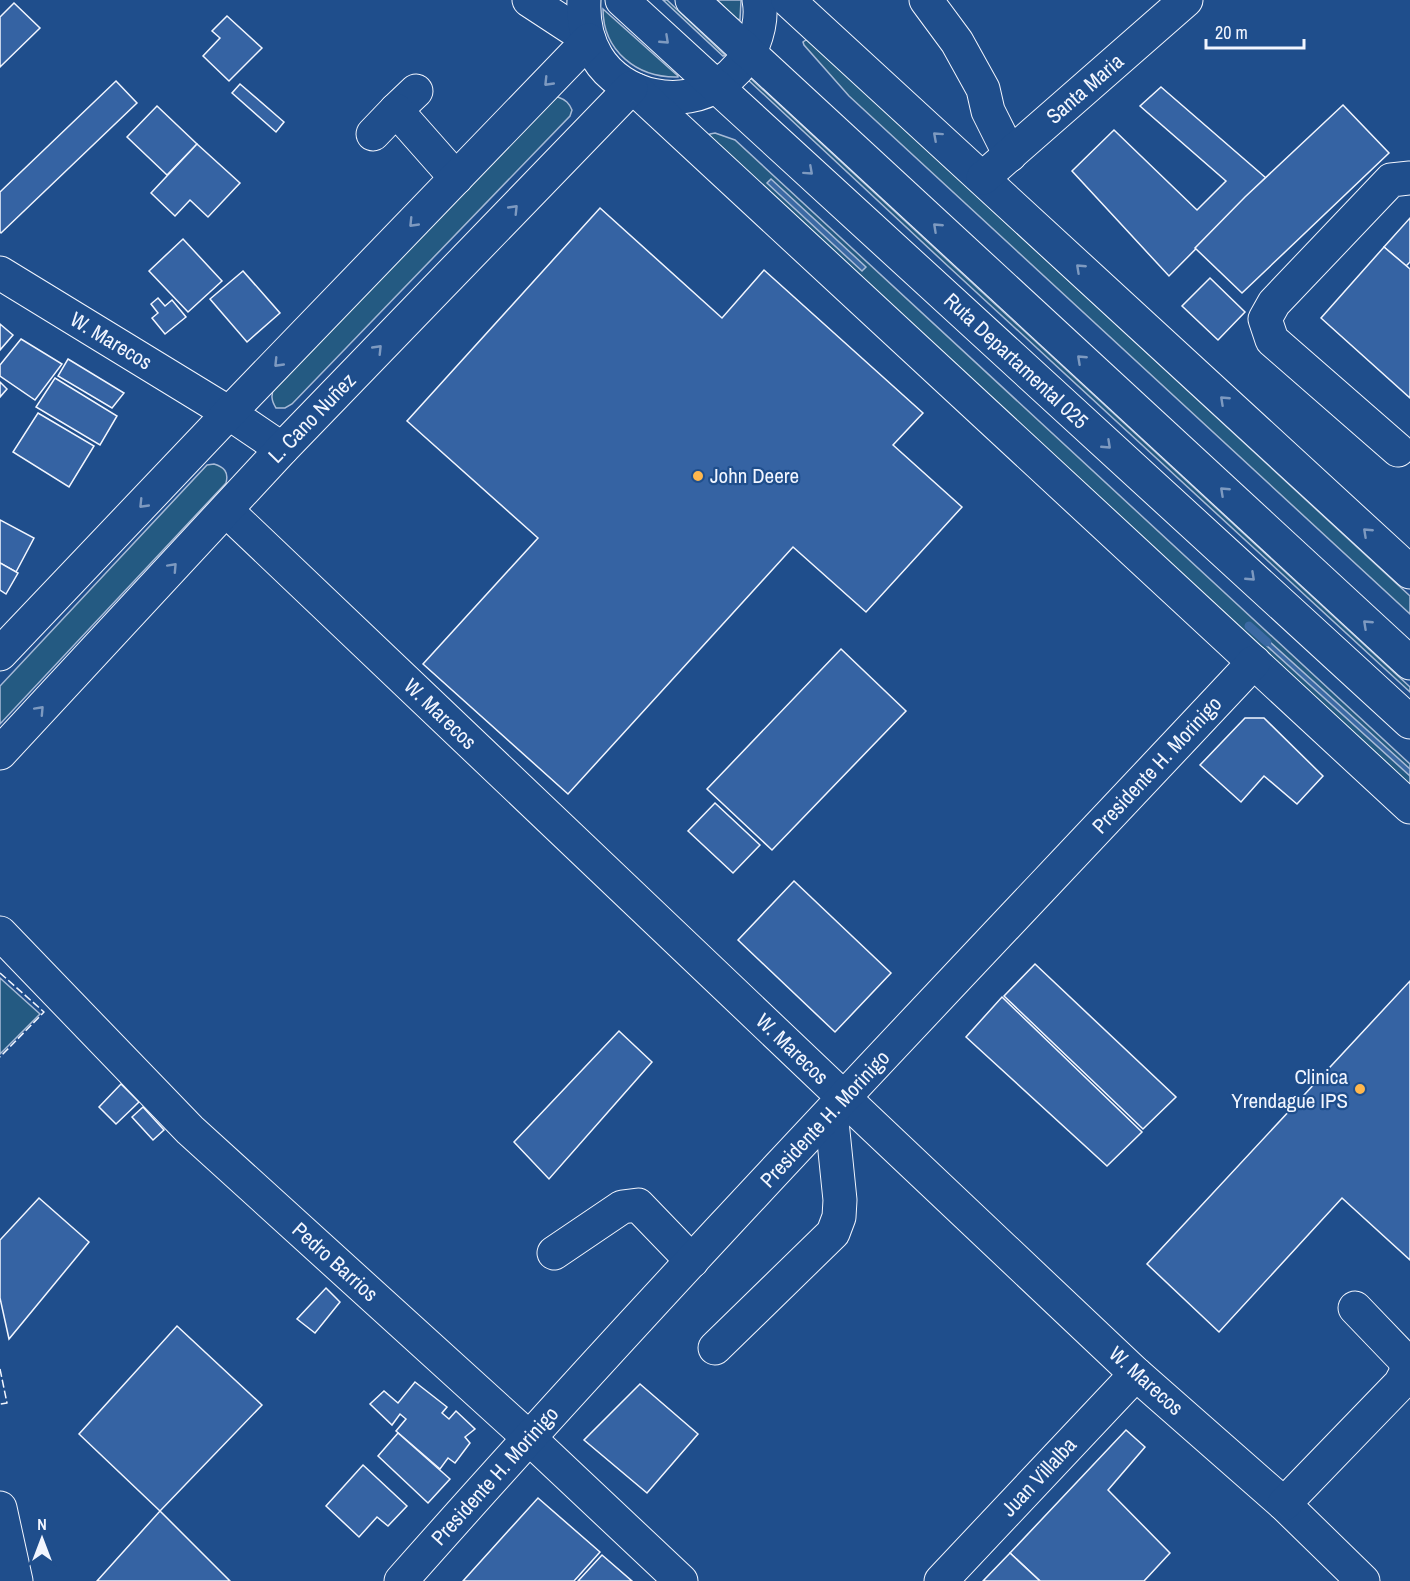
<svg xmlns="http://www.w3.org/2000/svg" width="1410" height="1581" font-family="'Archivo Narrow',sans-serif">
<style>
.green{fill:#245a82;stroke:#a8bbd7;stroke-width:1.5}
.water{fill:#3b69a3;stroke:#a8bbd7;stroke-width:1.5}
.lines{fill:none;stroke-linecap:round;stroke-linejoin:round}
.stream{stroke:#3b69a3;stroke-width:9}
.building{fill:#3563a3;stroke:#f2f6ff;stroke-width:1.5}
.minor-casing{stroke:#f2f6ff;stroke-width:35}
.highway-casing{stroke:#f2f6ff;stroke-width:35}
.minor{stroke:#1f4e8c;stroke-width:33}
.highway{stroke:#1f4e8c;stroke-width:33}
.fence{stroke:#f2f6ff;stroke-width:1.5;stroke-dasharray:8 3;stroke-linecap:butt}
.oneway{stroke:#7e9ac0}
.poi-dot{fill:#ffb74d;stroke:#1f4e8c;stroke-width:2}
.labels{text-anchor:middle;stroke-width:4.5;stroke-linejoin:round;paint-order:stroke}
.street-label{font-size:21px;fill:#f2f6ff;stroke:#1f4e8c}
.poi-label{font-size:21px;fill:#f2f6ff;stroke:#1f4e8c;text-anchor:start}
</style>
<rect width="100%" height="100%" fill="#1f4e8c"/>
<g class="green">
<polygon points="663,0 667,0 725,55 723,56"/>
<polygon points="717,0 741,0 740,20 737,19"/>
<path d="M 603,9 L 678,76 L 678,77 C 637,78 603,51 603,9 Z"/>
<polygon points="806,40 808,40 1410,596 1410,614 849,96 804,45 803,42"/>
<polygon points="747,75 1410,687 1410,692 950,268 745,77"/>
<path d="M 558,97 C 566,100 569,103 572,110 L 570,116 L 292,404 L 285,408 L 276,408 C 271,400 271,395 274,387 L 551,99 Z"/>
<polygon points="715,133 735,140 1410,764 1410,787 708,136 710,134"/>
<path d="M 214,464 C 224,467 229,472 226,483 L 0,724 L 0,686 L 207,465 Z"/>
<polygon points="0,978 40,1014 0,1054"/>
</g>
<g class="water">
<polygon points="771,179 866,267 862,271 767,183"/>
<polygon points="1260,633 1410,769 1410,776 1257,637"/>
</g>
<g class="lines">
<polyline class="stream" points="1249,626 1267,642"/>
</g>
<g class="building">
<polygon points="14,3 40,28 0,67 0,17"/>
<polygon points="227,16 262,48 229,81 203,56 220,38 212,31"/>
<polygon points="116,81 137,103 1,233 0,232 0,192"/>
<polygon points="240,84 284,122 276,132 232,93"/>
<polygon points="1161,87 1266,178 1169,276 1072,171 1114,130 1197,210 1226,181 1140,106"/>
<polygon points="1343,105 1389,153 1242,293 1195,248 1245,197"/>
<polygon points="157,106 197,144 167,175 127,137"/>
<polygon points="197,144 240,183 208,217 190,200 175,216 151,193"/>
<polygon points="600,208 722,318 764,270 923,413 893,445 962,507 866,612 793,547 568,794 423,664 538,538 407,421"/>
<polygon points="1410,218 1410,262 1406,266 1384,247"/>
<polygon points="183,239 222,281 188,312 149,271"/>
<polygon points="1384,247 1410,269 1410,398 1321,318"/>
<polygon points="243,271 280,313 247,342 210,299"/>
<polygon points="1210,278 1245,312 1218,340 1182,306"/>
<polygon points="158,298 165,306 172,300 186,317 165,334 152,318 158,313 151,304"/>
<polygon points="0,324 13,335 0,350"/>
<polygon points="21,339 62,364 35,400 0,376 0,365"/>
<polygon points="68,359 124,393 112,408 58,376"/>
<polygon points="55,378 117,416 100,445 36,407"/>
<polygon points="0,382 7,389 0,397"/>
<polygon points="38,413 94,446 69,487 13,452"/>
<polygon points="0,520 34,538 16,572 0,563"/>
<polygon points="0,563 18,573 6,594 0,590"/>
<polygon points="841,649 906,711 772,850 707,789"/>
<polygon points="1245,718 1264,718 1323,776 1297,804 1264,776 1241,802 1200,765"/>
<polygon points="715,803 760,845 733,873 688,831"/>
<polygon points="794,881 891,973 835,1032 738,940"/>
<polygon points="1035,964 1176,1097 1143,1129 1004,996"/>
<polygon points="1410,981 1410,1260 1342,1198 1219,1332 1147,1264"/>
<polygon points="1002,997 1142,1132 1107,1166 966,1037"/>
<polygon points="619,1031 652,1062 549,1179 514,1142"/>
<polygon points="121,1084 139,1102 116,1124 99,1107"/>
<polygon points="143,1107 164,1130 153,1140 132,1117"/>
<polygon points="39,1198 89,1242 9,1339 0,1298 0,1240"/>
<polygon points="326,1288 340,1302 315,1333 297,1319"/>
<polygon points="177,1326 262,1405 160,1511 79,1434"/>
<polygon points="415,1382 447,1407 442,1413 449,1419 456,1411 475,1429 465,1437 470,1443 455,1463 448,1458 440,1469 396,1431 406,1419 400,1414 392,1425 370,1404 384,1391 398,1403"/>
<polygon points="640,1384 698,1434 647,1493 584,1440"/>
<polygon points="1126,1430 1145,1447 1108,1490 1170,1553 1144,1581 1040,1581 1010,1553"/>
<polygon points="398,1433 450,1479 428,1503 378,1456"/>
<polygon points="363,1465 407,1506 388,1526 377,1517 359,1537 326,1506"/>
<polygon points="538,1498 600,1552 574,1581 463,1581"/>
<polygon points="160,1511 230,1581 97,1581"/>
<polygon points="1010,1553 1040,1581 983,1581"/>
<polygon points="602,1555 632,1581 578,1581"/>
</g>
<g class="lines">
<defs>
<g id="minor">
<polyline points="529,0 587,38"/>
<path d="M 584,0 C 583,20 586,39 597,57 C 622,98 682,110 721,83 C 735,73 746,60 753,45 C 759,30 762,15 759,0"/>
<polyline points="788,0 1410,572"/>
<polyline points="926,0 957,42 983,89 988,111 1010,155"/>
<polyline points="636,90 1410,807"/>
<polyline points="396,110 416,91"/>
<polyline points="373,134 396,110 456,178"/>
<polyline points="983,178 1186,0"/>
<polyline points="0,273 229,413 282,449"/>
<polyline points="1398,450 1272,340 1265,319 1274,303 1391,180 1410,178"/>
<polyline points="226,510 844,1098 1136,1374 1284,1504 1363,1581"/>
<polyline points="0,654 229,413 589,40"/>
<polyline points="0,753 282,449 631,88"/>
<polyline points="0,933 190,1130 528,1437 681,1581"/>
<polyline points="554,1253 622,1207 638,1205 692,1261"/>
<polyline points="715,1348 833,1233 839,1217 840,1200 831,1112"/>
<polyline points="1284,1504 1400,1384 1407,1371 1404,1359 1355,1308"/>
<polyline points="0,1508 16,1581"/>
<path d="M 401,1581 C 678,1268 968,967 1254,662"/>
<polyline points="941,1581 1136,1374"/>
</g>
<g id="highway">
<polyline points="622,0 1410,722"/>
<polyline points="692,0 1410,663"/>
</g>
</defs>
<use href="#minor" class="minor-casing"/>
<use href="#highway" class="highway-casing"/>
<use href="#minor" class="minor"/>
<use href="#highway" class="highway"/>
<g class="fence">
<polyline points="0,973 44,1012 0,1057"/>
<polyline points="0,1369 7,1403 0,1404"/>
</g>
</g>
<defs><path id="oneway-chevron" d="M-2-3.5L2.5 0L-2 3.5" fill="none" stroke-width="1.6" stroke-linecap="round" stroke-linejoin="round" transform="scale(1.5)"/></defs>
<g class="oneway">
<use href="#oneway-chevron" transform="translate(665 40) rotate(43)"/>
<use href="#oneway-chevron" transform="translate(548 82) rotate(134)"/>
<use href="#oneway-chevron" transform="translate(937 136) rotate(-138)"/>
<use href="#oneway-chevron" transform="translate(809 171) rotate(42)"/>
<use href="#oneway-chevron" transform="translate(514 209) rotate(-46)"/>
<use href="#oneway-chevron" transform="translate(413 223) rotate(134)"/>
<use href="#oneway-chevron" transform="translate(937 227) rotate(-137)"/>
<use href="#oneway-chevron" transform="translate(1080 268) rotate(-137)"/>
<use href="#oneway-chevron" transform="translate(378 349) rotate(-46)"/>
<use href="#oneway-chevron" transform="translate(1081 359) rotate(-137)"/>
<use href="#oneway-chevron" transform="translate(278 363) rotate(134)"/>
<use href="#oneway-chevron" transform="translate(1224 400) rotate(-137)"/>
<use href="#oneway-chevron" transform="translate(1107 445) rotate(43)"/>
<use href="#oneway-chevron" transform="translate(1224 491) rotate(-137)"/>
<use href="#oneway-chevron" transform="translate(143 504) rotate(134)"/>
<use href="#oneway-chevron" transform="translate(1367 532) rotate(-137)"/>
<use href="#oneway-chevron" transform="translate(173 567) rotate(-47)"/>
<use href="#oneway-chevron" transform="translate(1251 577) rotate(43)"/>
<use href="#oneway-chevron" transform="translate(1367 624) rotate(-137)"/>
<use href="#oneway-chevron" transform="translate(40 710) rotate(-47)"/>
</g>
<g class="poi-dot">
<circle cx="698" cy="476" r="6"/>
<circle cx="1360" cy="1089" r="6"/>
</g>
<g class="labels">
<g class="street-label">
<text transform="translate(1085 89) rotate(-41)" y="7">Santa Maria</text>
<text transform="translate(111 341) rotate(31)" y="7">W. Marecos</text>
<text transform="translate(1016 361) rotate(43)" y="7">Ruta Departamental 025</text>
<text transform="translate(312 418) rotate(-46)" y="7">L. Cano Nuñez</text>
<text transform="translate(440 714) rotate(44)" y="7">W. Marecos</text>
<text transform="translate(1157 765) rotate(-47)" y="7">Presidente H. Morinigo</text>
<text transform="translate(792 1049) rotate(44)" y="7">W. Marecos</text>
<text transform="translate(825 1119) rotate(-47)" y="7">Presidente H. Morinigo</text>
<text transform="translate(335 1262) rotate(42)" y="7">Pedro Barrios</text>
<text transform="translate(1146 1381) rotate(42)" y="7">W. Marecos</text>
<text transform="translate(495 1476) rotate(-48)" y="7">Presidente H. Morinigo</text>
<text transform="translate(1039 1477) rotate(-47)" y="7">Juan Villalba</text>
</g>
<g class="poi-label">
<text x="710" y="483">John Deere</text>
<text x="1348" y="1084" text-anchor="end">Clinica<tspan x="1348" dy="24">Yrendague IPS</tspan></text>
</g>
</g>
<g transform="translate(42 1539)" stroke="#1f4e8c" stroke-width="4.5" paint-order="stroke">
<path d="M0-4.5L10 22L0 15L-10 22Z" fill="#f2f6ff"/>
<text y="-9" font-size="16" font-weight="bold" text-anchor="middle" fill="#f2f6ff">N</text>
</g>
<path d="M1206 39v9h98v-9" fill="none" stroke="#f2f6ff" stroke-width="3"/>
<text x="1215" y="39" font-size="18" fill="#f2f6ff" stroke="#1f4e8c" stroke-width="4.5" paint-order="stroke">20 m</text>
</svg>
